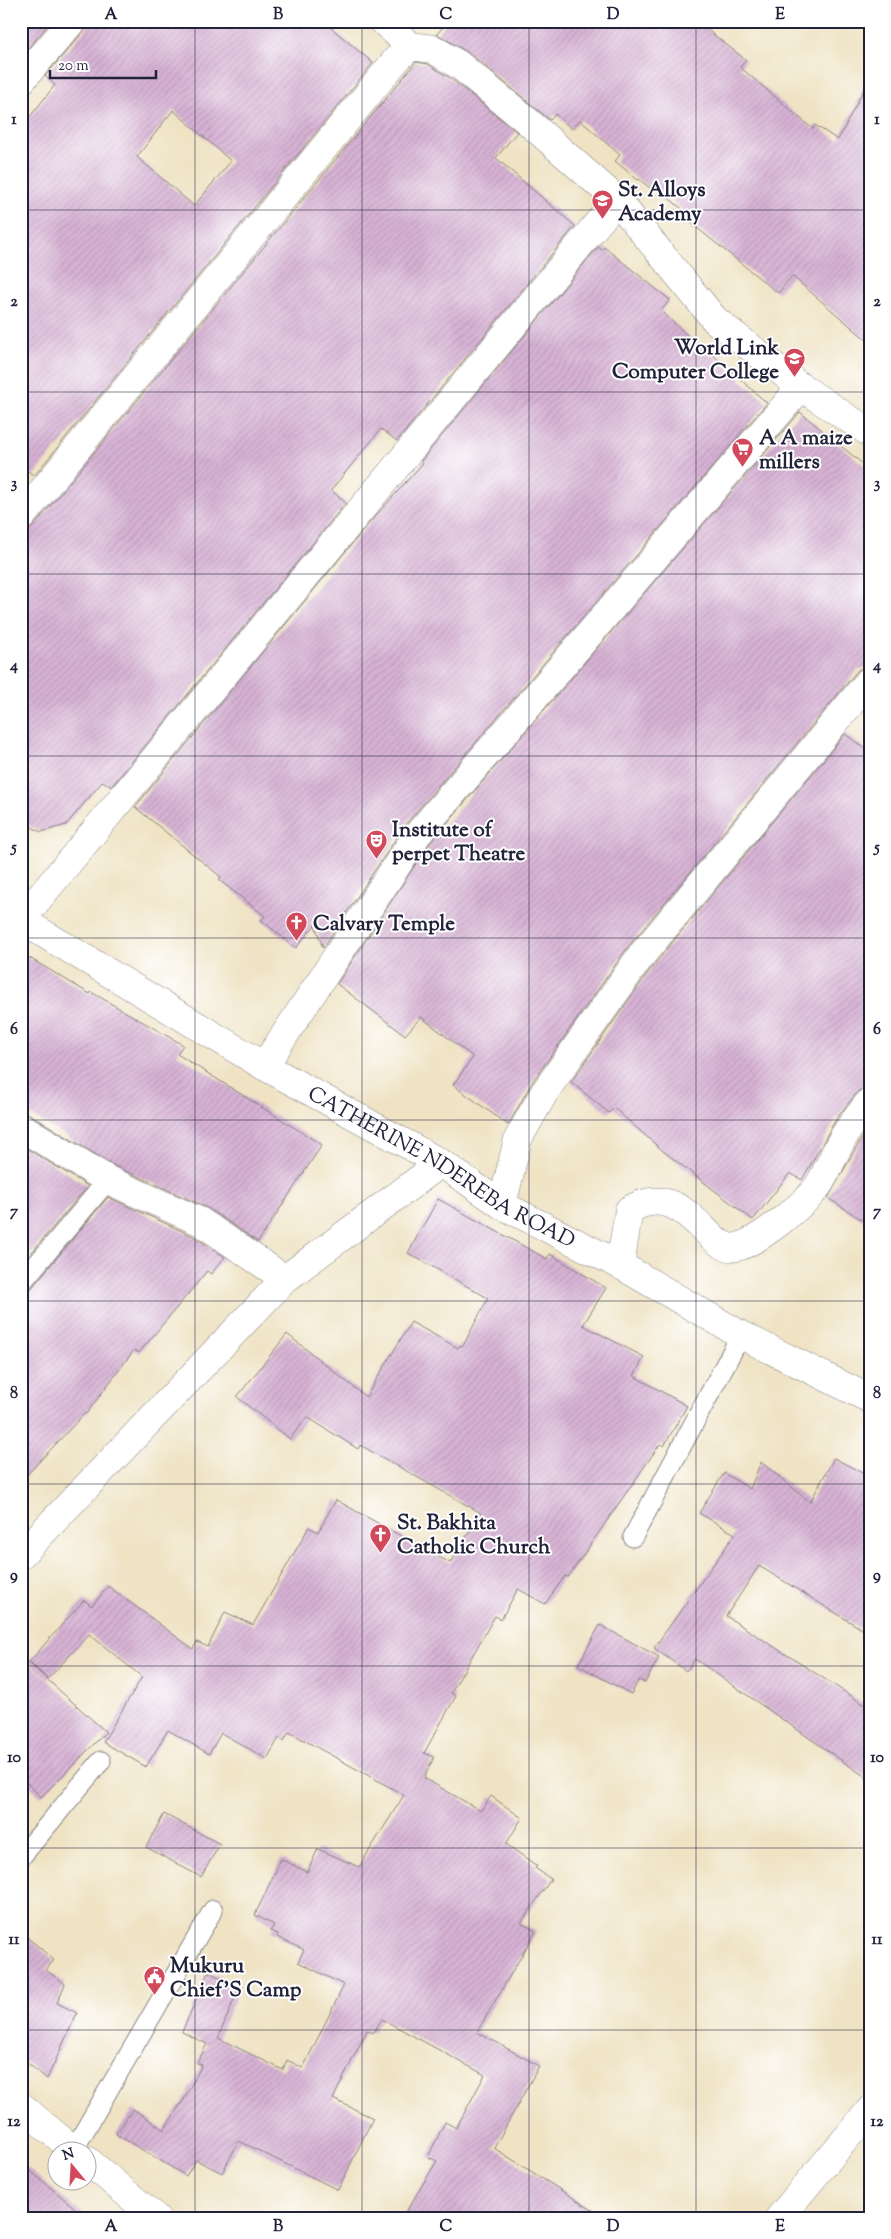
<svg xmlns="http://www.w3.org/2000/svg" width="891" height="2239" font-family="'Sorts Mill Goudy',serif">
<style>
.building{fill:url(#building-hatch);fill-rule:evenodd}
.lines{fill:none;stroke-linecap:round;stroke-linejoin:round}
.service-casing{stroke:#888280;stroke-width:21}
.minor-casing{stroke:#888280;stroke-width:29}
.service{stroke:#fff;stroke-width:19}
.minor{stroke:#fff;stroke-width:28}
.grid{fill:none;stroke:#22223b;stroke-width:1;stroke-opacity:0.55}
.labels{text-anchor:middle;stroke-width:4;stroke-linejoin:round;paint-order:stroke}
.poi-label{font-size:21px;font-weight:bold;fill:#22223b;stroke:#fff;text-anchor:start}
.street-label{font-size:21px;fill:#22223b;stroke:#fff}
.neatline{fill:none;stroke:#22223b;stroke-width:2}
.grid-label{font-size:16px;text-anchor:middle;font-weight:bold;fill:#22223b}
</style>
<defs>
<pattern id="building-hatch" width="6" height="6" patternUnits="userSpaceOnUse" patternTransform="scale(1.25)"><rect width="6" height="6" fill="#d7b2d4"/><path d="M-1 1l2-2M0 6l6-6M5 7l2-2" fill="none" stroke="#b899b7"/></pattern>
</defs>
<rect width="100%" height="100%" fill="#fff"/>
<filter id="ink" filterUnits="userSpaceOnUse"><feTurbulence type="fractalNoise" baseFrequency=".02" numOctaves="2"/><feDisplacementMap in="SourceGraphic" scale="10" xChannelSelector="R" yChannelSelector="G"/><feConvolveMatrix kernelMatrix="1 2 1 2 8 2 1 2 1" color-interpolation-filters="sRGB"/></filter>
<filter id="wash" filterUnits="userSpaceOnUse"><feTurbulence type="fractalNoise" baseFrequency=".0096" numOctaves="4" result="noise"/><feDisplacementMap in="SourceGraphic" scale="20" xChannelSelector="R" yChannelSelector="G"/><feGaussianBlur stdDeviation="1.12" result="paint"/><feColorMatrix in="noise" values="0 0 0 0 0 0 0 0 0 0 0 0 0 0 0 0 0 1.4 0 .05"/><feComposite in="paint" operator="in"/></filter>
<g filter="url(#wash)">
<rect width="100%" height="100%" fill="#efe3c4"/>
<g id="blocks">
<g class="building">
<polygon points="21,21 51,21 21,57"/>
<path d="M 87,21 L 323,21 L 373,63 L 34,476 L 21,465 L 21,128 L 55,85 L 45,76 L 84,31 ZM 173,110 L 231,161 L 194,206 L 137,157 Z"/>
<polygon points="448,21 696,21 746,60 740,67 813,129 815,125 838,140 870,77 870,343 792,276 778,293 691,223 694,219 653,185 650,188 639,179 638,180 615,161 620,155 580,120 572,129 555,114 550,120 469,53 437,34"/>
<polygon points="416,62 428,64 450,78 517,132 496,158 575,226 397,441 381,429 331,490 346,503 111,787 103,781 66,825 41,832 21,821 21,533 33,527"/>
<polygon points="598,247 602,250 604,247 670,300 661,311 701,348 703,346 767,403 405,825 323,948 315,925 296,948 261,920 265,916 219,880 221,877 135,807 370,522 423,463 421,461"/>
<polygon points="800,412 870,470 870,665 858,670 628,947 531,1084 508,1125 453,1085 473,1057 421,1017 405,1035 337,984 429,844"/>
<polygon points="845,734 870,752 870,1086 858,1091 836,1119 802,1180 790,1173 753,1220 663,1151 614,1108 609,1113 571,1082 652,967"/>
<polygon points="21,953 90,994 91,992 183,1045 177,1054 322,1145 258,1242 208,1208 115,1166 29,1114 21,1111"/>
<polygon points="870,1127 870,1225 828,1198 857,1146"/>
<polygon points="21,1145 88,1186 21,1265"/>
<polygon points="108,1197 193,1236 225,1257 211,1274 207,1271 139,1353 134,1350 86,1414 85,1413 21,1481 21,1294 30,1290"/>
<polygon points="438,1199 547,1259 550,1254 606,1288 583,1325 644,1357 634,1376 687,1406 664,1446 660,1444 568,1577 565,1576 545,1604 518,1589 501,1619 495,1616 451,1693 456,1696 424,1753 434,1757 424,1778 481,1811 491,1796 522,1818 506,1844 537,1866 535,1868 551,1879 521,1923 536,1931 477,2032 539,2066 494,2148 605,2218 402,2218 437,2161 428,2157 445,2122 456,2128 485,2075 382,2019 373,2033 367,2030 333,2099 373,2118 338,2190 239,2141 222,2173 196,2160 186,2176 116,2134 133,2109 164,2130 184,2099 202,2065 197,2063 207,2044 182,2032 208,1972 240,1986 218,2038 283,2070 287,2060 303,2068 344,1985 298,1962 304,1950 277,1937 278,1934 270,1931 274,1925 255,1915 281,1859 307,1872 318,1849 359,1867 404,1795 289,1732 284,1741 279,1738 267,1759 221,1733 209,1754 168,1730 146,1767 103,1742 142,1677 89,1634 48,1679 29,1662 84,1600 92,1606 108,1586 193,1649 197,1642 208,1647 225,1612 253,1625 309,1527 318,1532 336,1500 450,1563 481,1513 360,1445 358,1449 307,1417 290,1439 237,1397 287,1334 366,1397 411,1322 458,1348 460,1345 463,1346 488,1298 408,1253"/>
<polygon points="834,1458 870,1477 870,1634 759,1566 726,1616 870,1708 870,1780 695,1659 686,1671 654,1648 735,1534 699,1513 724,1473 750,1489 761,1462 810,1502"/>
<polygon points="600,1625 659,1657 645,1683 639,1680 631,1694 578,1665"/>
<polygon points="21,1656 106,1732 41,1797 21,1777"/>
<polygon points="164,1814 220,1844 201,1877 146,1847"/>
<polygon points="21,1932 54,1960 46,1970 65,1984 57,2003 77,2013 47,2079 21,2058"/>
<polygon points="21,2163 87,2218 21,2218"/>
</g>
</g>
</g>
<g filter="url(#ink)">
<use href="#blocks" fill-opacity="0" stroke="#888280" stroke-width="1"/>
<g class="lines">
<defs>
<g id="service">
<polyline points="21,1283 108,1180"/>
<polyline points="633,1537 741,1335"/>
<polyline points="21,1857 101,1761"/>
<polyline points="74,2149 213,1910"/>
</g>
<g id="minor">
<polyline points="383,21 410,46"/>
<polyline points="21,81 72,21"/>
<polyline points="801,387 870,433"/>
<polyline points="21,517 396,60 410,46 433,49 459,65 525,119 617,200 715,320 801,387 417,835 264,1066"/>
<path id="s1" d="M 21,920 L 264,1066 L 441,1163 L 502,1205 L 620,1265 L 741,1335 L 870,1399"/>
<polyline points="21,920 617,200"/>
<polyline points="21,1127 108,1180 201,1222 285,1279"/>
<polyline points="502,1205 518,1139 544,1093 640,957 870,680"/>
<path d="M 620,1265 L 629,1210 C 685,1176 707,1255 737,1247 C 758,1242 806,1203 818,1186 C 828,1171 834,1153 843,1138 C 850,1125 861,1113 870,1101"/>
<polyline points="21,1555 285,1279 441,1163"/>
<polyline points="21,2106 76,2152"/>
<polyline points="88,2161 156,2218"/>
<polyline points="779,2218 870,2110"/>
</g>
</defs>
<use href="#service" class="service-casing"/>
<use href="#minor" class="minor-casing"/>
<use href="#service" class="service"/>
<use href="#minor" class="minor"/>
</g>
</g>
<path class="grid" d="M 195,21 L 195,2218M 362,21 L 362,2218M 529,21 L 529,2218M 696,21 L 696,2218M 21,210 L 870,210M 21,392 L 870,392M 21,574 L 870,574M 21,756 L 870,756M 21,938 L 870,938M 21,1120 L 870,1120M 21,1301 L 870,1301M 21,1484 L 870,1484M 21,1666 L 870,1666M 21,1848 L 870,1848M 21,2030 L 870,2030"/>
<defs>
<symbol id="school-pin" viewBox="-11 -11 22 30"><path d="M0 17L-7.5 6A9.5 9.5 0 1 1 7.5 6Z" fill="#d1495b" stroke="#fff"/><path d="M0-5L7-2L0 1L-7-2ZM-4 1L0 2.5L4 1V4Q0 6-4 4Z" fill="#fff"/></symbol>
<symbol id="university-pin" viewBox="-11 -11 22 30"><path d="M0 17L-7.5 6A9.5 9.5 0 1 1 7.5 6Z" fill="#d1495b" stroke="#fff"/><path d="M0-5L7-2L0 1L-7-2ZM-4 1L0 2.5L4 1V4Q0 6-4 4Z" fill="#fff"/></symbol>
<symbol id="supermarket-pin" viewBox="-11 -11 22 30"><path d="M0 17L-7.5 6A9.5 9.5 0 1 1 7.5 6Z" fill="#d1495b" stroke="#fff"/><path d="M-6-5.5h2.5l.6 2H6L4.5 2H-2.5L-4.4-4H-6ZM-1.5 3.2a1.3 1.3 0 1 0 .1 0ZM3 3.2a1.3 1.3 0 1 0 .1 0Z" fill="#fff"/></symbol>
<symbol id="theatre-pin" viewBox="-11 -11 22 30"><path d="M0 17L-7.5 6A9.5 9.5 0 1 1 7.5 6Z" fill="#d1495b" stroke="#fff"/><path d="M-5-5.5Q0-4 5-5.5V0Q5 5 0 6Q-5 5-5 0ZM-3.3-2.5H-1v1.5H-3.3ZM1-2.5H3.3v1.5H1ZM-2.8 1Q0 5.5 2.8 1Z" fill="#fff"/></symbol>
<symbol id="church-pin" viewBox="-11 -11 22 30"><path d="M0 17L-7.5 6A9.5 9.5 0 1 1 7.5 6Z" fill="#d1495b" stroke="#fff"/><path d="M-1.2-6h2.4v3.5h3.3v2.4h-3.3V6h-2.4V-.1h-3.3v-2.4h3.3Z" fill="#fff"/></symbol>
<symbol id="civic-pin" viewBox="-11 -11 22 30"><path d="M0 17L-7.5 6A9.5 9.5 0 1 1 7.5 6Z" fill="#d1495b" stroke="#fff"/><path d="M-.6-6.5H3V-4.5H.6V-3L4-1V1h2V6H-6V1h2V-1L-.6-3ZM-1.2 2.5V6h2.4V2.5Z" fill="#fff"/></symbol>
</defs>
<g fill-rule="evenodd">
<use href="#school-pin" x="590" y="188" width="25" height="34"/>
<use href="#university-pin" x="782" y="346" width="25" height="34"/>
<use href="#supermarket-pin" x="730" y="436" width="25" height="34"/>
<use href="#theatre-pin" x="364" y="828" width="25" height="34"/>
<use href="#church-pin" x="284" y="910" width="25" height="34"/>
<use href="#church-pin" x="368" y="1522" width="25" height="34"/>
<use href="#civic-pin" x="142" y="1964" width="25" height="34"/>
</g>
<g class="labels">
<g class="poi-label">
<text x="618" y="196">St. Alloys<tspan x="618" dy="24">Academy</tspan></text>
<text x="779" y="354" text-anchor="end">World Link<tspan x="779" dy="24">Computer College</tspan></text>
<text x="759" y="444">A A maize<tspan x="759" dy="24">millers</tspan></text>
<text x="392" y="836">Institute of<tspan x="392" dy="24">perpet Theatre</tspan></text>
<text x="313" y="930">Calvary Temple</text>
<text x="397" y="1529">St. Bakhita<tspan x="397" dy="24">Catholic Church</tspan></text>
<text x="170" y="1972">Mukuru<tspan x="170" dy="24">Chief'S Camp</tspan></text>
</g>
<g class="street-label">
<text dy="7" stroke="none"><textPath href="#s1" startOffset="488">CATHERINE NDEREBA ROAD</textPath></text>
</g>
</g>
<rect width="891" height="2239" fill="none" stroke="#fff" stroke-width="55"/>
<g transform="translate(72 2166) rotate(342)"><circle r="24" fill="#ffffff" stroke="#a7a7b1"/>
<path d="M0-4L9 19L0 12L-9 19Z" fill="#d1495b"/>
<text y="-8" font-size="14" font-weight="bold" text-anchor="middle" fill="#22223b">N</text>
</g>
<path d="M50 70v8h106v-8" fill="none" stroke="#22223b" stroke-width="2.5"/>
<text x="58" y="70" font-size="15" fill="#22223b" stroke="#ffffff" stroke-width="4" paint-order="stroke">20 m</text>
<rect x="28" y="28" width="836" height="2184" class="neatline"/>
<g class="grid-label">
<text x="111" y="19">A</text>
<text x="278" y="19">B</text>
<text x="446" y="19">C</text>
<text x="613" y="19">D</text>
<text x="780" y="19">E</text>
<text x="14" y="124">1</text>
<text x="877" y="124">1</text>
<text x="14" y="306">2</text>
<text x="877" y="306">2</text>
<text x="14" y="488">3</text>
<text x="877" y="488">3</text>
<text x="14" y="670">4</text>
<text x="877" y="670">4</text>
<text x="14" y="852">5</text>
<text x="877" y="852">5</text>
<text x="14" y="1034">6</text>
<text x="877" y="1034">6</text>
<text x="14" y="1216">7</text>
<text x="877" y="1216">7</text>
<text x="14" y="1398">8</text>
<text x="877" y="1398">8</text>
<text x="14" y="1580">9</text>
<text x="877" y="1580">9</text>
<text x="14" y="1762">10</text>
<text x="877" y="1762">10</text>
<text x="14" y="1944">11</text>
<text x="877" y="1944">11</text>
<text x="14" y="2126">12</text>
<text x="877" y="2126">12</text>
<text x="111" y="2231">A</text>
<text x="278" y="2231">B</text>
<text x="446" y="2231">C</text>
<text x="613" y="2231">D</text>
<text x="780" y="2231">E</text>
</g>
</svg>
